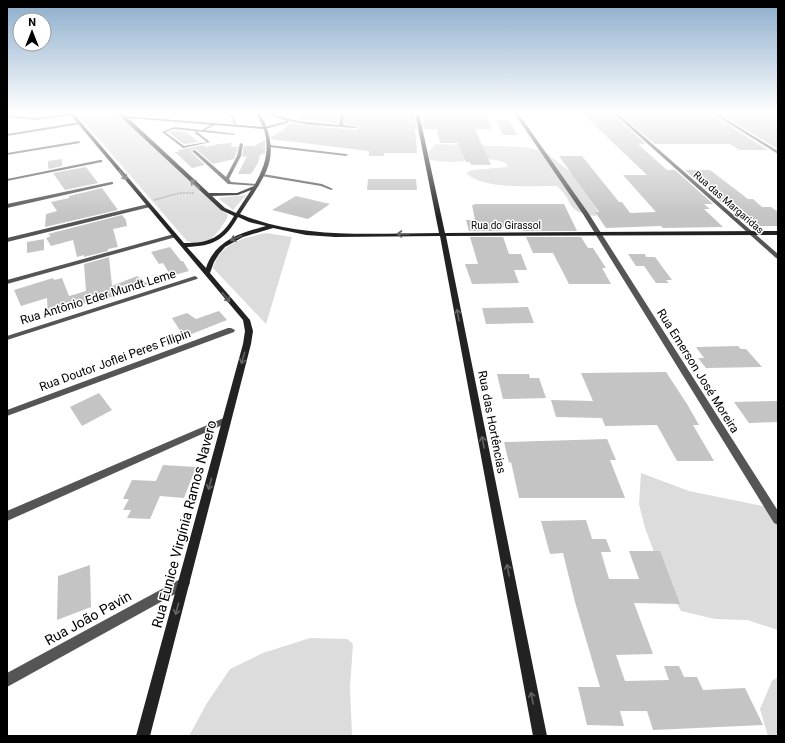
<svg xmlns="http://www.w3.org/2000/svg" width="785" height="743" font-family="Roboto,sans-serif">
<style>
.green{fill:#dcdcdc}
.building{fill:#c4c4c4}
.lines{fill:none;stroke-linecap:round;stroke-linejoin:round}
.path{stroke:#777;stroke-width:1.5;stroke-dasharray:0.5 1;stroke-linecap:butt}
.lane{fill:#555;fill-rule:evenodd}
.street{fill:#555;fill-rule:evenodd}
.secondary{fill:#222;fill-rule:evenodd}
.oneway{stroke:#646464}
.labels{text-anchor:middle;stroke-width:3;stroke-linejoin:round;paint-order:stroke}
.far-street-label{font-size:10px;fill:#000;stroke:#fff}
.street-label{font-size:12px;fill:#000;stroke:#fff}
.near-street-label{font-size:14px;fill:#000;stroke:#fff}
</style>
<rect width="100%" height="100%" fill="#fff"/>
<g class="green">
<path d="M 76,113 L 116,113 L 228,215 C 227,219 224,223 222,226 C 213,239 203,248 187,241 Z"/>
<path d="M 436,144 L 523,147 L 544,151 L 573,174 L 597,210 L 596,216 C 564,212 576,203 557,186 C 531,185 486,191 466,173 L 472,170 L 508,167 L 506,163 C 488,155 471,161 453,162 C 445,162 438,161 430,160 L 428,152 Z"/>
<polygon points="246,195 233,210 218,198"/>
<path d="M 266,233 L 292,237 L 266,324 L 213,268 C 220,243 243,238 266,233 Z"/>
<polygon points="641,473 689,491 778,509 778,630 747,620 715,619 681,611 665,581 645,528 639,504"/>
<polygon points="310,638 347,639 353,644 350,687 352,736 189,736 207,703 230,669 263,653"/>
<polygon points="778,677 778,736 768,736 760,709 772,681"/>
</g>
<g class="building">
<polygon points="303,113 339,113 338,123 297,119 302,116"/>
<polygon points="346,113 413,113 417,129 415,129 417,153 384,153 384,156 369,156 369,151 271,139 271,137 285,129 283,129 292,123 310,126 356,130 359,128 358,126 345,124"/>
<polygon points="484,113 492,129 475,129 491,165 471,165 470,162 466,162 458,143 440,143 437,129 424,129 421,114"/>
<polygon points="582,113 613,115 646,144 638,144 667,170 675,170 713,204 704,204 710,209 704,209 723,227 663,228 661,226 606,228 595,212 599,212 559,156 582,156 619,202 622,202 630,213 656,212 623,175 647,175"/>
<polygon points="635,113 711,114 768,150 739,150 730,144 655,144 621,115 637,114"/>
<polygon points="722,113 778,113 778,149 720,114"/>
<polygon points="495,120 509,120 517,135 503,135"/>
<polygon points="174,131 186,132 199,142 184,144 168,132"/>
<polygon points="265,140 265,153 260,155 258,163 251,174 238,174 247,156 242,157 244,146 254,146"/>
<polygon points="232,143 231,147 238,147 234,159 213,164 196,149 192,150 191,152 205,165 192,168 175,152 179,152 178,150 204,145 206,147 218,144"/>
<polygon points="62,159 62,166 49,169 48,167 48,161"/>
<polygon points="86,167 98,183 65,190 53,173"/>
<polygon points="685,170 710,170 748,199 753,199 762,207 771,207 778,212 778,226 759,226 735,204 723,204"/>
<polygon points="368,179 416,179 417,190 367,190"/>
<polygon points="102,188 118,210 45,227 46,214 57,211 51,202 69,198 69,196"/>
<polygon points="296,196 330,204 308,219 272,210"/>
<polygon points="474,204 564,204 577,231 523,231 521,227 499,227 501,231 469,231 466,220 475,220 472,205 474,205"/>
<polygon points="122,215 126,220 127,226 113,229 118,247 108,249 108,251 84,257 84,255 77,257 73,240 51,246 46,238 51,236 48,234"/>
<polygon points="470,237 503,237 509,254 521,254 527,270 514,270 519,283 472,284 465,264 478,264"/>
<polygon points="526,237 581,237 588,248 593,248 606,268 602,268 611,284 569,284 553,253 533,253"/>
<polygon points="44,239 44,250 27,253 27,242"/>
<polygon points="170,247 181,261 183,261 189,271 171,276 163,263 159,264 151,252"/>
<polygon points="628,254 645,254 646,257 655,257 672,280 666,280 669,283 656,283 644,266 636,266"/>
<polygon points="109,257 112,286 137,276 148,284 128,293 70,307 71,311 48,316 47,298 21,306 14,290 53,278 54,280 62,278 69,296 86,291 84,264"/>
<polygon points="528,307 534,323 486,324 482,308"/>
<polygon points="219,311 227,320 184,337 172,318 187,313 196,319"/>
<polygon points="738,346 741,349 746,349 762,367 706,368 698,358 704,358 696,347"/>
<polygon points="666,372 687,404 699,425 693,425 714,461 677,461 657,425 605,426 602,418 556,417 551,400 593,401 581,373"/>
<polygon points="497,374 529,374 530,378 539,378 546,398 503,399"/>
<polygon points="99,393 112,410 82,426 70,407"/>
<polygon points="778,401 778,422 749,423 734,402"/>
<polygon points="607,439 616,460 610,460 625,498 519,498 511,462 509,463 504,442"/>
<polygon points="163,465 196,467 184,498 160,496 150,519 127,518 131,510 123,510 129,499 123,499 132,480 156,481"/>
<polygon points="586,520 592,539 606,539 611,552 601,552 609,579 639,579 629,551 660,551 680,604 634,603 653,654 616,655 625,681 669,680 664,666 679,666 684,677 697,677 703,690 745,688 763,725 653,730 647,711 620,711 624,726 587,725 578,687 600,687 575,602 563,553 550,554 541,521"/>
<polygon points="90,565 91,607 57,620 58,576"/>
</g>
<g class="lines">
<polyline class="path" points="154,200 180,193 194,193"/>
<g class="lane">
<polygon points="230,113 232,113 236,125 234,124"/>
<polygon points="214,123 215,125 205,130 235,134 234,135 174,129 165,132 184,146 207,142 195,133 196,131 210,142 183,148 162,132 174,127 202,130"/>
</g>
<g class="street">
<polygon points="72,113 73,115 35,120 7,117 7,115 35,118"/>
<polygon points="263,113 268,113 298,121 339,125 341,113 345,113 343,125 358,127 356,128 310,125 288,121 288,123 265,129 264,127 287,121"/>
<polygon points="514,113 518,113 589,214 778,511 778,525 774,523 583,214"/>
<polygon points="613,113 617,113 778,254 778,259 776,258"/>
<polygon points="712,113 716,113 778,151 778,154"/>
<polygon points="80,122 81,124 7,136 7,134"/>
<polygon points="79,141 80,143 7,155 7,153"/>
<polygon points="240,143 243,144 241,156 229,179 231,182 257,184 259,185 259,186 228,184 192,151 195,150 226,177 237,156"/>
<polygon points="270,145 346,154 348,155 346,156 269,147 268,146"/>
<polygon points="100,160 102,160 102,162 7,181 7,179"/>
<polygon points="263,174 322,184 333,189 331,190 321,186 261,176 261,175"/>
<polygon points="111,182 113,182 113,184 7,208 7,204"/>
<polygon points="148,204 150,205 150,207 7,242 7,238"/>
<polygon points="174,234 177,236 176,237 7,284 7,280"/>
<polygon points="195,276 198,278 197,279 7,340 7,336"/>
<polygon points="228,328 231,328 235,330 234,332 7,416 7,410"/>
<polygon points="226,417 229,418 230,420 229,422 7,521 7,511"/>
<polygon points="184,577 188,579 190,583 188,587 7,687 7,673"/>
</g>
<path class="secondary" d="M 69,113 L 73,113 L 184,243 C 210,243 221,238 234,216 L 221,210 L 122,118 L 118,113 L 122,113 L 125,116 L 263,127 L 256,113 L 260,113 C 284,159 264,176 240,214 C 301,240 374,233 439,233 L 415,113 L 419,113 L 445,233 L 778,231 L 778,235 L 446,236 L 547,736 L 533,736 L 440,236 L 335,237 L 306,235 L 273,228 L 243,237 L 225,247 L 219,254 L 214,262 L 210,273 L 250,320 L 253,331 L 251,344 L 150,736 L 136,736 L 243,344 L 245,331 L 243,320 ZM 128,118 L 264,129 C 270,152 265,166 254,186 L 237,193 L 209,193 ZM 251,190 L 236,213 L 225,208 L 212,196 L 238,195 ZM 238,217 L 249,222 L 266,226 C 241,233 215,240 206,268 L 187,247 C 213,246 225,240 238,217 Z"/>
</g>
<defs><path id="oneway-shaft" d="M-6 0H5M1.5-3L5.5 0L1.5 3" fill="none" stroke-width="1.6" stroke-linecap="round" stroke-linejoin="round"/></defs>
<g class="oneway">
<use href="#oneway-shaft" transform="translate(123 175) rotate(50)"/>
<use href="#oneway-shaft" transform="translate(195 184) rotate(-136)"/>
<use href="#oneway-shaft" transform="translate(403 234) rotate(180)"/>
<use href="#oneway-shaft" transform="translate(236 238) rotate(157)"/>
<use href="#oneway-shaft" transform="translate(226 297) rotate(50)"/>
<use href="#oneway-shaft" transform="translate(458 315) rotate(-101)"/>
<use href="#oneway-shaft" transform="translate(243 358) rotate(106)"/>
<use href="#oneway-shaft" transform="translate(483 442) rotate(-101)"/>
<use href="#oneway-shaft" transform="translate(210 484) rotate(105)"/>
<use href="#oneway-shaft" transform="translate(508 570) rotate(-101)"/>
<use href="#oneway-shaft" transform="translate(177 609) rotate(105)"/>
<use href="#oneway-shaft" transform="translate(532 698) rotate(-101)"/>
</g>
<linearGradient id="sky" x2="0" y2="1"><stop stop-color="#8cadcc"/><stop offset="0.52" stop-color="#fff"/><stop offset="1" stop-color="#fff" stop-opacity="0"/></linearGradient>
<rect width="785" height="217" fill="url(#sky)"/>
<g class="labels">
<g class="far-street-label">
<text transform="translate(729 202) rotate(41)" y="4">Rua das Margaridas</text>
<text x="506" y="229">Rua do Girassol</text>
</g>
<g class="street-label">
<text transform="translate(98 297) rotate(-17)" y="4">Rua Antônio Eder Mundt Leme</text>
<text transform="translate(115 360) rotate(-20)" y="4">Rua Doutor Joflei Peres Filipin</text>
<text transform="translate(698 371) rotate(58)" y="4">Rua Emerson José Moreira</text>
<text transform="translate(492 422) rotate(79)" y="4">Rua das Hortências</text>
</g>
<g class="near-street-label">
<text transform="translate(184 524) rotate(-75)" y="5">Rua Eunice Virgínia Ramos Navero</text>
<text transform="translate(88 618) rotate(-29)" y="5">Rua João Pavin</text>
</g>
</g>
<rect width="785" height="743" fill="none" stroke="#000000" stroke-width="16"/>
<g transform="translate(32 32)"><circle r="19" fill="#ffffff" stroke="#999999"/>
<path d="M0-3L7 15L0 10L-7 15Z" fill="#000000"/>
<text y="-6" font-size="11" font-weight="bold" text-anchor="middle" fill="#000000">N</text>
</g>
</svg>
